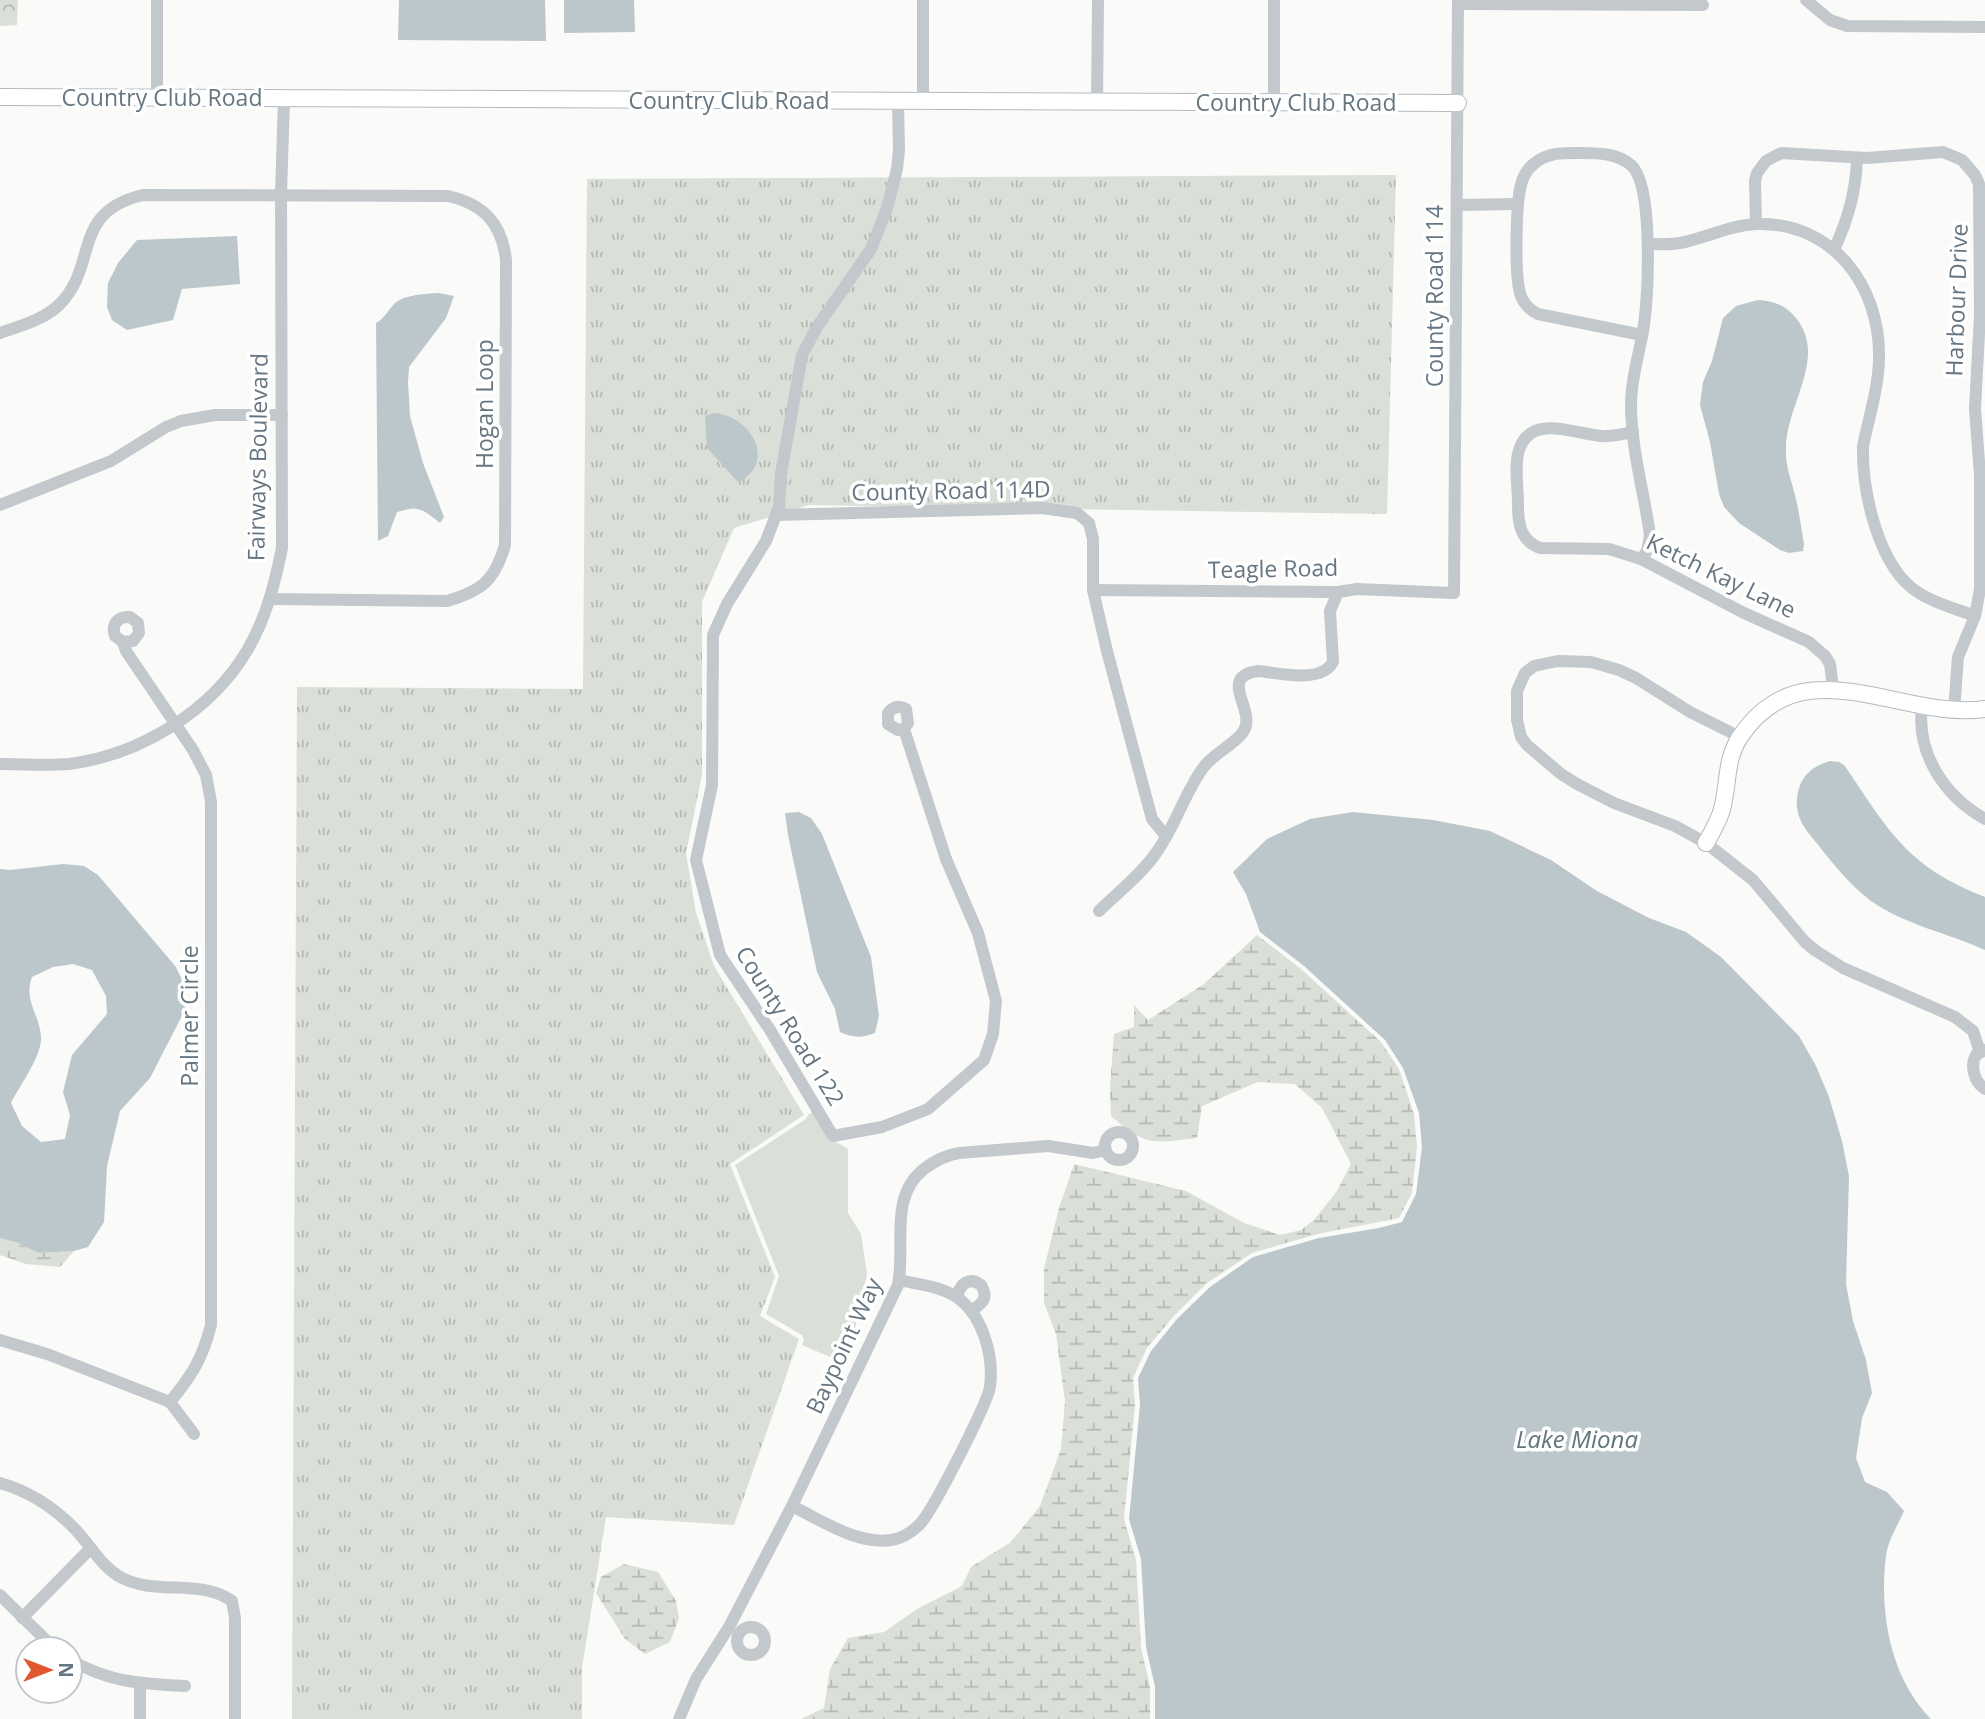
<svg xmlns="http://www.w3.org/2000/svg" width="1985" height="1719" font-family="'Open Sans',sans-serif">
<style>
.grass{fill:url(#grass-tufts)}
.forest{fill:url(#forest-crowns)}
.wetland{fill:url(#wetland-marsh)}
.green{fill:#dadfd7}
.water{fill:#bbc7cb;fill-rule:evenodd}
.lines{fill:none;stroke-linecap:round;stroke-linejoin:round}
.secondary-casing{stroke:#b3babf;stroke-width:18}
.street{stroke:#c3c8cc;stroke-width:12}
.secondary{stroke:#fff;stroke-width:16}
.labels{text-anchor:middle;stroke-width:7;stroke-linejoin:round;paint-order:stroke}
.street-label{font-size:23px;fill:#657683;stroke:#fff}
.water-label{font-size:24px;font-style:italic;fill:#60757c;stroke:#fff}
</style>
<defs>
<pattern id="grass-tufts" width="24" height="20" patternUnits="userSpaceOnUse" patternTransform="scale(1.75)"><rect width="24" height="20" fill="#dadfd7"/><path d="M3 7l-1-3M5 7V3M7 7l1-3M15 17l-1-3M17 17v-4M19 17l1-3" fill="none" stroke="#b4b9b4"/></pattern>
<pattern id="forest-crowns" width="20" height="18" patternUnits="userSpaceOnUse" patternTransform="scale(1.75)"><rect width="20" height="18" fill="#dadfd7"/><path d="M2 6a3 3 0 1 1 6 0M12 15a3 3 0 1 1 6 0" fill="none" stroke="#b4b9b4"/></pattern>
<pattern id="wetland-marsh" width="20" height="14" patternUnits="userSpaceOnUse" patternTransform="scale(1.75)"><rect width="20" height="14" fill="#dadfd7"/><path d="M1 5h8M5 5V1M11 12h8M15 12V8" fill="none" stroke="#b4b9b4"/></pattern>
</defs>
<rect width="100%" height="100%" fill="#fafaf8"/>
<polygon class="grass" points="1396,175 1387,514 809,505 734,528 702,602 702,775 686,853 696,913 714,966 804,1115 730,1164 775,1277 760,1316 799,1339 734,1525 606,1517 582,1668 582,1719 292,1719 297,687 583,689 587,179"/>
<polygon class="forest" points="0,0 18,0 17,25 0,26"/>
<g class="wetland">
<path d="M 1257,935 L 1301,969 L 1381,1042 L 1399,1069 L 1414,1114 L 1417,1147 L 1412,1193 L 1399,1218 L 1318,1234 L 1252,1253 L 1207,1283 L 1173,1317 L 1147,1348 L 1133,1378 L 1135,1405 L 1124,1519 L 1136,1560 L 1141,1647 L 1150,1687 L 1150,1719 L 801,1719 L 824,1708 L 830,1669 L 848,1638 L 884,1632 L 917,1609 L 962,1586 L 971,1567 L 1011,1542 L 1040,1506 L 1061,1449 L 1065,1401 L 1056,1334 L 1044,1303 L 1044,1269 L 1059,1208 L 1074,1164 L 1186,1191 L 1244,1223 L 1280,1235 L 1301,1230 L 1314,1220 L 1337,1191 L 1351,1164 L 1322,1108 L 1295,1084 L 1258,1082 L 1202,1106 L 1197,1138 C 1153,1143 1146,1147 1111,1116 L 1110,1087 L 1114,1034 L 1134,1027 L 1134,1005 L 1148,1020 L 1204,984 Z"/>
<polygon points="0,1238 18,1243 39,1253 74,1251 60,1267 26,1264 0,1255"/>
<polygon points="624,1564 658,1572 676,1601 679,1618 670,1642 645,1654 625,1639 596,1593 601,1577"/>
</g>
<polygon class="green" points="814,1111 831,1139 848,1149 848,1213 861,1234 867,1274 852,1342 842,1362 802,1345 804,1340 802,1335 766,1314 779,1276 735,1165 806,1119 808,1115"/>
<g class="water">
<polygon points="399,0 545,0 546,41 398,40"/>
<polygon points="564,0 634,0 635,32 564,33"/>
<polygon points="237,236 240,284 182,289 173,320 127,330 112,320 107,307 108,283 118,263 137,240"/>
<path d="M 439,293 L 454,296 L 446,318 L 409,367 L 408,382 L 410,416 L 423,463 L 444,517 L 440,523 C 423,509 419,505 397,512 L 388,536 L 378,541 L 376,323 C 385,318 388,310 395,303 C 406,294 426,294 439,293 Z"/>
<path d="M 1758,300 C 1774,301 1785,305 1796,318 C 1828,357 1786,405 1786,448 C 1785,465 1791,479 1795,495 C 1799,511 1801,527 1804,544 L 1803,551 L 1789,553 L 1780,550 L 1739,523 L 1724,507 L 1719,494 L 1710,442 L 1700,405 L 1703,382 L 1712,361 L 1723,318 L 1736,306 Z"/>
<path d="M 713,413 C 738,413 767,441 755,467 C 751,474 745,478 739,483 L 707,448 L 705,416 Z"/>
<path d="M 1830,761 L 1839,762 L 1845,766 C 1890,833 1907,866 1985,897 L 1985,950 C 1948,933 1905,925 1871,901 C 1851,886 1834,865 1819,846 C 1807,831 1795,819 1797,799 C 1799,778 1810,767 1830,761 Z"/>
<path d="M 799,812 L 811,818 L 822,834 L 871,957 L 879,1016 L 875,1033 C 862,1038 853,1038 840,1032 L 835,1009 L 817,972 L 788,835 L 785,813 Z"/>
<path d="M 1353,812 L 1433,820 L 1490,831 L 1551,860 L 1597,891 L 1649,918 L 1686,932 L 1721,957 L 1799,1036 L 1816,1066 L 1829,1097 L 1842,1141 L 1849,1176 L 1846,1284 L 1853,1321 L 1866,1360 L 1872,1393 L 1862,1418 L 1856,1458 L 1865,1482 L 1887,1492 L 1904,1511 C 1898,1525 1888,1540 1886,1556 C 1879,1612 1890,1678 1931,1719 L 1155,1719 L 1155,1687 L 1146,1647 L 1141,1559 L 1129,1519 L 1140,1405 L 1138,1378 L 1151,1351 L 1177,1319 L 1210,1287 L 1253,1257 L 1319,1238 L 1379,1228 L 1402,1222 L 1416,1194 L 1422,1147 L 1419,1113 L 1403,1068 L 1385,1040 L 1304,966 L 1260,932 L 1246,894 L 1233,872 L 1267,839 L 1310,819 Z"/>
<path d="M 63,864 L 84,866 L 98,875 L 176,967 L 185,986 L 185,1010 L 150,1078 L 120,1111 L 107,1166 L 104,1222 L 88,1247 L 74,1251 L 39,1253 L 18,1243 L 0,1238 L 0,869 L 10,870 ZM 73,964 L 92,970 L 106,996 L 107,1014 L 72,1055 L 63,1092 L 70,1115 L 65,1139 L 41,1142 L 22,1126 L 11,1103 C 20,1085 42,1056 41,1037 C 40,1015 23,1000 32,977 L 53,967 Z"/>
</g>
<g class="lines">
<defs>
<g id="secondary">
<polyline points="0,97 1458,103"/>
<path d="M 1706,843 C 1712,832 1719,821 1722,809 C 1729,783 1725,760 1740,737 C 1802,643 1901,721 1985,709"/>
</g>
</defs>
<use href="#secondary" class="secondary-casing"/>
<g class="street">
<polyline points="923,0 923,102"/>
<polyline points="1806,0 1830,20 1847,26 1985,27"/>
<polyline points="1458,4 1703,5"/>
<polyline points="157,97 157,0"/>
<path d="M 898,102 L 899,150 L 897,169 L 887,208 L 871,249 L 817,327 L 802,355 L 781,474 L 779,507 L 766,541 L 727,604 L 713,635 L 712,785 L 696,860 L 720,955 L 770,1030 L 833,1136 L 882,1127 L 928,1109 L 984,1060 L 993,1034 L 996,1001 L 978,933 L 946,859 L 904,729 L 908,723 L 906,709 C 899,705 893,707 888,713 L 888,724 L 898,730 L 904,729"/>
<polyline points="1097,103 1098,0"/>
<polyline points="1274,104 1274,0"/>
<polyline points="1457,205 1518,204"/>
<polyline points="1756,224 1755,181 1757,173 1766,161 1781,153 1867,158 1943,152 1962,160 1975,175 1979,184 1980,314 1975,409 1980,475 1980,589 1975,616 1958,657 1954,711"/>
<path d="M 1648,244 C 1658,244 1669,245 1680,243 C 1706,238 1730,225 1757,224 C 1833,222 1880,286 1879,357 C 1879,386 1869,417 1863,446 C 1862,491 1878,568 1919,593 C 1936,604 1957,609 1975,616"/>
<path d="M 1834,250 C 1848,219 1856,192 1857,158"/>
<path d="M 0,333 C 20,326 43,320 59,305 C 99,266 70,212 143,195 L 448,196 C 484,204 502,224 506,260 L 505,545 C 495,580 482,591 447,601 L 270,599"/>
<path d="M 1633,432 C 1622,434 1611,437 1601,436 C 1574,434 1531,413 1519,450 C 1514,466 1518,487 1518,504 C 1518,524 1520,540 1540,548 L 1609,549 L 1641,559 L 1744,613 L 1809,642 L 1825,656 L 1830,664 L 1833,688"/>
<polyline points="0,505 111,461 166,427 181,421 215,415 282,415"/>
<polyline points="777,515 1042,508 1077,513 1089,523 1093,539 1093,590 1107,651 1152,819 1165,835"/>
<path d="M 1641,559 L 1647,551 L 1650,535 C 1644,492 1631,448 1631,404 C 1631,377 1640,352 1644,325 C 1648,294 1654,185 1631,165 C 1617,153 1598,153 1581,153 C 1565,153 1548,152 1535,163 C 1528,168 1523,176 1521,185 C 1516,202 1514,279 1521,296 C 1524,304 1530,310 1538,314 L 1642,335"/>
<polyline points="1093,590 1338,592 1357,589 1454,593 1458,0"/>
<path d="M 123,642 L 133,641 L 139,633 L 138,623 L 130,617 C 118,616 111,624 115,636 L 123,642 L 126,651 L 193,750 L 206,775 L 211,802 L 211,1325 C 202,1360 192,1375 170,1402"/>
<path d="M 1922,706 C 1916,753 1944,796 1985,819"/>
<polyline points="1740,737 1690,712 1636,678 1619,670 1591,662 1558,661 1534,666 1525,673 1517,691 1517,720 1521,737 1527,745 1561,774 1577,784 1614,803 1675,826 1706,843 1753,880 1805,942 1816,951 1843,968 1955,1017 1973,1031 1980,1052"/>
<path d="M 0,764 C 23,764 47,766 69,764 C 140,755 212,711 248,649 C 266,618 275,583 282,548 L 281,194 L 284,99"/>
<path d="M 1099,911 C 1117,893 1141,875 1156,853 C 1175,827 1184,794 1203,768 C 1214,753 1234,745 1243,732 C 1258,711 1216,677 1258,671 C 1279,673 1321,684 1333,662 L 1330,611 L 1338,592"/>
<path d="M 1985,1050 L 1976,1055 C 1970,1066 1974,1082 1985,1089"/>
<circle cx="1119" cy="1146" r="14"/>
<path d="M 957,1297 C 960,1284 969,1276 981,1285 C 990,1299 981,1304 971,1311"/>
<polyline points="0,1340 47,1354 170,1402 194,1434"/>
<path d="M 0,1483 C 28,1491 53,1507 73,1527 C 90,1544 101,1567 122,1578 C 158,1596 199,1578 232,1601 L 235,1618 L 235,1719"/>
<path d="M 792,1506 C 821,1520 857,1545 891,1540 C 901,1539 912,1532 919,1525 C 932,1513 987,1404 990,1387 C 994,1356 983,1314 955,1296 C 939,1286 917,1284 899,1280"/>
<polyline points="0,1595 55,1649"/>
<polyline points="22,1618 91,1548"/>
<circle cx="751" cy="1641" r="14"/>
<path d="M 70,1660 C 112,1683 138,1683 185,1686"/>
<polyline points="140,1683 140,1719"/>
<path d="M 679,1719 L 696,1679 L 729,1627 L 792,1506 L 898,1285 C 906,1247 888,1197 924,1169 C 935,1161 945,1155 959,1153 L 1048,1146 L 1093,1153 L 1106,1150"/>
</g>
<use href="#secondary" class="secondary"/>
</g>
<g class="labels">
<g class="street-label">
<text x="162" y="106">Country Club Road</text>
<text x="729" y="109">Country Club Road</text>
<text x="1296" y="111">Country Club Road</text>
<text transform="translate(1435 296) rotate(-90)" y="8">County Road 114</text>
<text transform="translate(1957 300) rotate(-88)" y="8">Harbour Drive</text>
<text transform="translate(485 404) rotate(-90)" y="8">Hogan Loop</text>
<text transform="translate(258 457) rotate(-89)" y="8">Fairways Boulevard</text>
<text transform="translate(951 491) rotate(-1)" y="8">County Road 114D</text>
<text transform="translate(1273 569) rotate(-1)" y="8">Teagle Road</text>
<text transform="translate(1721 576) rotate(26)" y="8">Ketch Kay Lane</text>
<text transform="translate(190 1016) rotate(-90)" y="8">Palmer Circle</text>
<text transform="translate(790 1026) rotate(58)" y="8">County Road 122</text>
<text transform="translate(844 1346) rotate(-65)" y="8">Baypoint Way</text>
</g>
<g class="water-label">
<text x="1577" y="1448">Lake Miona</text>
</g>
</g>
<g transform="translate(49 1670) rotate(90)"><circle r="33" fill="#ffffff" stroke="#c1c8cd" stroke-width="2"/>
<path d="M0-5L12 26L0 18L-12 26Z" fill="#e4572e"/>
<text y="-10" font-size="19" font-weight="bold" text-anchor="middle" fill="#657683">N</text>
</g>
</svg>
